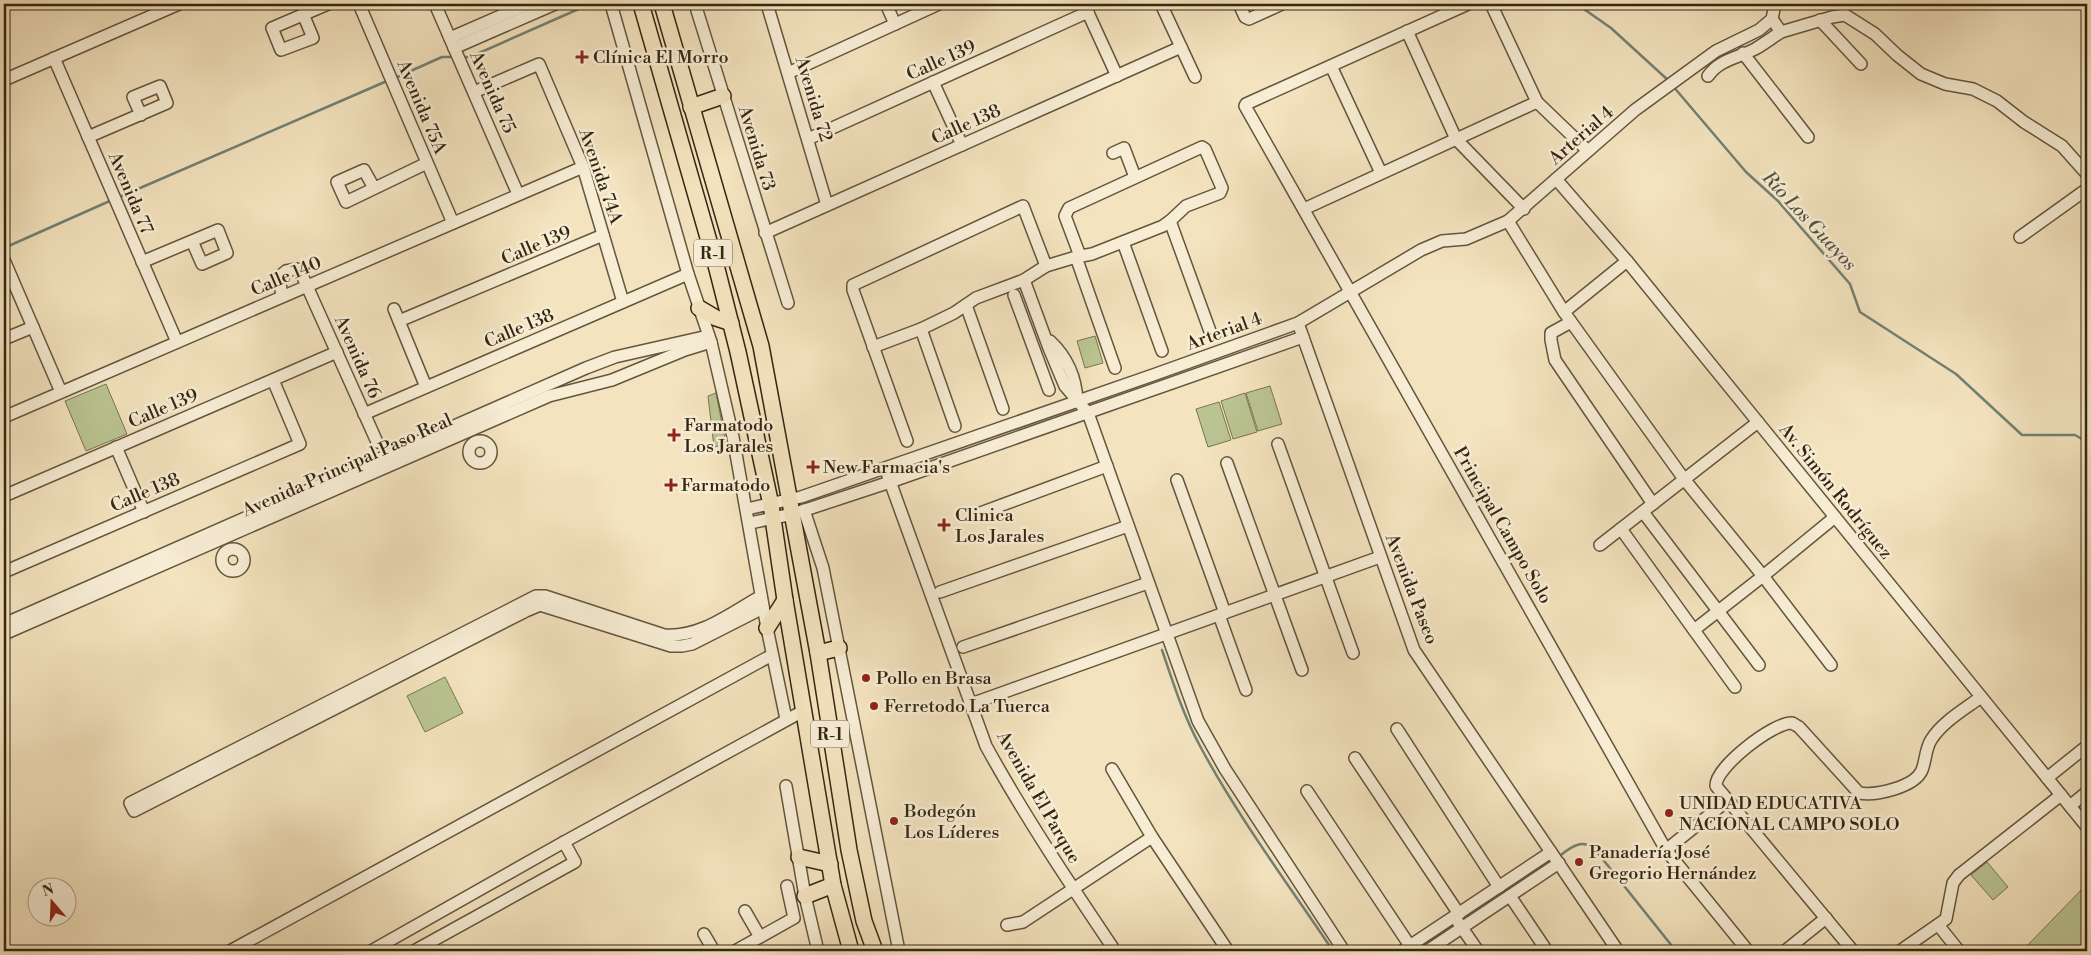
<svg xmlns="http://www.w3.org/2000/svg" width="2091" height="955" font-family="'Libre Bodoni',serif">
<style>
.green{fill:#bac492;stroke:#787552}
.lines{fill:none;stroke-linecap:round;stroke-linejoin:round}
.stream{stroke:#728174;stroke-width:2.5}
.minor-casing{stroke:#64553d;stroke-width:14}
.major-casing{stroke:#352612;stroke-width:18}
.minor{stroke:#f7edd5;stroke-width:11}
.major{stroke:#f3e3be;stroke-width:15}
.poi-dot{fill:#8f2418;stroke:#f7edd5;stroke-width:2}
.labels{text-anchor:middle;stroke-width:5;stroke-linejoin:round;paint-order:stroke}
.shield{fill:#f7edd5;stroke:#6f624c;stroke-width:1}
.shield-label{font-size:16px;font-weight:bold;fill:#352612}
.poi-label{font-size:18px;fill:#352612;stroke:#f7edd5;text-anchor:start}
.street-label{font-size:18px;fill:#352612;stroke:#f7edd5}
.water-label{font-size:19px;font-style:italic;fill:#545443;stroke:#f7edd5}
</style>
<rect width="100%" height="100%" fill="#f3e3be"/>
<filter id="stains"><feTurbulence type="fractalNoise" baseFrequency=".004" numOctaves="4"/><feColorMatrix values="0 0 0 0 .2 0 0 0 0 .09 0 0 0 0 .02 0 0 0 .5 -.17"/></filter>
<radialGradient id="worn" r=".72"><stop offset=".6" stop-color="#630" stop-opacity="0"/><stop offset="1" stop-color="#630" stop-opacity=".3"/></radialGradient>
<g class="green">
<polygon points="1095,336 1103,363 1085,368 1077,341"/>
<polygon points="106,384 127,434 86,451 65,401"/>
<polygon points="1270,386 1282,424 1258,431 1246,393"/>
<polygon points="716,393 726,444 714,447 708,396"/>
<polygon points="1245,393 1257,432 1233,439 1221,401"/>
<polygon points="1219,402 1231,440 1208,447 1196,409"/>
<polygon points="445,677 463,713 425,732 407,696"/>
<polygon points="1987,862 2008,887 1993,900 1971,875"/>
<polygon points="2087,884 2087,951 2022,951"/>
</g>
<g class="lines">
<g class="stream">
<polyline points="1580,4 1581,7 1611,28 1669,81"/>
<polyline points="463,57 470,57 590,4"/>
<polyline points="395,78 442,57 455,57"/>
<polyline points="1672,85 1746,172 1778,201 1850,284 1860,312 1956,374 2022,435 2075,435 2087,442"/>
<polyline points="117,198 387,81"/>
<polyline points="4,248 112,200"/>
<path d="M 1162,650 C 1173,682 1183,715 1200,746 C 1238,817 1288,884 1333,951"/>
<path d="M 1558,857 C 1569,849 1579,839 1593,847 L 1676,951"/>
<polyline points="1462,920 1553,860"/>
<polyline points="1414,951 1455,924"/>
</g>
<defs>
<g id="minor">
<polyline points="359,4 453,223"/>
<polyline points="435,4 518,194"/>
<polyline points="611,4 688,274 711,342 733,437 767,628 786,719"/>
<polyline points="695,4 788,303"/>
<polyline points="767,4 827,205"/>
<polyline points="886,4 895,24"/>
<polyline points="1084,4 1117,76"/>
<polyline points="1161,4 1195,77"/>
<polyline points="1239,4 1245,17 1249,19 1282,4"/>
<polyline points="1468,4 1246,104 1245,106 1666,850 1748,951"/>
<polyline points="1491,4 1537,102 1587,150"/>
<polyline points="303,14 313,38 281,50 272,28 328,4"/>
<polyline points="1772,19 1781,32 1832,17 1845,15 1875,34 1897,55 1921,74 1945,84 1973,89 1997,101 2024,122 2062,146 2087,174"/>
<polyline points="1820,20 1861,64"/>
<polyline points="1407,31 1456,139 1524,209"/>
<polyline points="450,38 528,4"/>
<polyline points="454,48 555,4"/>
<polyline points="1743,53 1808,137"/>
<polyline points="54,58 177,342"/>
<polyline points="1331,66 1381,173"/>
<polyline points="788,73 939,4"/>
<path d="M 1708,76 C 1720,59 1738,58 1755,49 C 1764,44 1773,37 1781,32"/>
<polyline points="4,80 179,4"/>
<polyline points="933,82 962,145"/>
<polyline points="474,92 539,64 583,167 623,302"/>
<polyline points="88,137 167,103 160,86 133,97 141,115"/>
<polyline points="808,139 1088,12"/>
<polyline points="1113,153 1124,148 1135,177"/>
<polyline points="1556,179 1627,261 2087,827"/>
<polyline points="374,188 364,170 337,182 346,202 427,163"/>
<polyline points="1304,209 1537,102"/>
<polyline points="1170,221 1211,334"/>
<polyline points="1508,221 1564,312 1684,479 1763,576 1831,665"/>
<polyline points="765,233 1181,47"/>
<polyline points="2020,237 2087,189"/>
<polyline points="1123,242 1162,351"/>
<polyline points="1076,257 1115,368"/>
<polyline points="4,260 61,392"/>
<polyline points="142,262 218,230 227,253 202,264 192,241"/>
<polyline points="1024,280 1049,348 1065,386 1088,413 1198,721 1225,769 1344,951"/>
<polyline points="1014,295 1049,390"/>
<polyline points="282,296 279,277 286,271 297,269 302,275 377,442"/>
<polyline points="966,305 1003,409"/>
<polyline points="394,309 426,387"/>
<polyline points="1564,312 1627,261"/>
<polyline points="399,321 603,235"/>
<polyline points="1571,322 1551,333 1551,340 1555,360 1653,504"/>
<polyline points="1298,323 1414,650 1618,951"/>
<polyline points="921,329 955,426"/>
<polyline points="4,339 33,327"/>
<path d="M 1050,341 C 1068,358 1076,377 1077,401"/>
<polyline points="873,347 921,329 954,313 976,298 1024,280 1046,266 1076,257 1092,254 1163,226 1170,221 1186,206 1220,193 1222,188 1205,149 1202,147 1069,208 1065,216 1080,256"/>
<polyline points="364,414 688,274"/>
<polyline points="4,417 583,167"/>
<circle cx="480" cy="452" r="11"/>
<polyline points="907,441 853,290 853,285 1023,206 1046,266"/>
<polyline points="1278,444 1353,653"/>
<polyline points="116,447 144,512"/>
<polyline points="1227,463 1302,670"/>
<path d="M 888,476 L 986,746 C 1025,817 1070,884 1115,951"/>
<polyline points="1177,480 1225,613"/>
<polyline points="4,496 337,352"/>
<polyline points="747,509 801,497 1153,375 1298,323 1421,250 1442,241 1466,239 1508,221 1635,110 1716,51 1759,30 1772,19 1775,4"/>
<polyline points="804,510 823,568 899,951"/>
<polyline points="1643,512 1759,665"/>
<polyline points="975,515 1107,466"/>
<polyline points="750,523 793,514 890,482 1303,337"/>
<polyline points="1621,529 1735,687"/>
<polyline points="1600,545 1758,422"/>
<circle cx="233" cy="560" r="11"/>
<polyline points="4,572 300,444 273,380"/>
<polyline points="940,592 1128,526"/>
<path d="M 761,596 C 731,613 700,638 664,635 L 545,596 L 536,596 L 130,803 L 134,811 L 526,611 L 540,605 L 671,646 L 682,646 L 692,644 L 763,608"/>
<polyline points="1219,615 1246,690"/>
<polyline points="4,624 586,368 615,357 708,336"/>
<polyline points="1694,630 1763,576 1835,517"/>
<polyline points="4,634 549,396 612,380 685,350 711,342"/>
<polyline points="963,647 1148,583"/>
<polyline points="971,704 1380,557"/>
<polyline points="1397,729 1499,887"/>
<polyline points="1355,758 1459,914"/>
<polyline points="1112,769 1152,837 1228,951"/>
<polyline points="2047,778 2087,746"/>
<polyline points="786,786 805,896 818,951"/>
<polyline points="1307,791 1410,946"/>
<polyline points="2070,806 2087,792"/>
<polyline points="1666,850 1728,800"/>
<polyline points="1510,896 1547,951"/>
<polyline points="745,911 760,937"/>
<polyline points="1458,922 1478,951"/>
<polyline points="1007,925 1023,922 1152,837"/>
<polyline points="1939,926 1959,951"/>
<polyline points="704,934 714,951"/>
<polyline points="230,951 772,655"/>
<polyline points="371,951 564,842 803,711"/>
<polyline points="414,951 575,862 564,842"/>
<polyline points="735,951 794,918 787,886"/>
<polyline points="1402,951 1551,852"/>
<polyline points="1427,951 1559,863"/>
<polyline points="1785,951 1826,918"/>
<path d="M 1853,951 L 1716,786 C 1715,767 1774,722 1792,723 C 1794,724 1797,726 1799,727 L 1859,793 C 1876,796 1915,787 1922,770 C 1926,760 1925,750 1931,740 C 1942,722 1965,709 1981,697"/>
<polyline points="1900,951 1946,919 1953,883 1959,875 2061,795"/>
</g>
<g id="major">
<polyline points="641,4 717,269 738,352 771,505 785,600 833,885 851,951"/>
<polyline points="662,4 761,346 818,653 849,850 864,921 875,951"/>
<polyline points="691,107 723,96"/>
<polyline points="699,308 716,318 731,323"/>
<polyline points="767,628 785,600"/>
<polyline points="818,653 839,648"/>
<polyline points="799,857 830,864"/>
<polyline points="805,896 833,885"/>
</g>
</defs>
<use href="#minor" class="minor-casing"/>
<use href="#major" class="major-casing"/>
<use href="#minor" class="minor"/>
<use href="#major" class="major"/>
</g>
<g class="poi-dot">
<path d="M579.5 49.5h5v5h5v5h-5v5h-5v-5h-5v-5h5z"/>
<path d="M671.5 427.5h5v5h5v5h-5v5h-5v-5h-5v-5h5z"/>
<path d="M810.5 459.5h5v5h5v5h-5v5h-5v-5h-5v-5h5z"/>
<path d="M668.5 477.5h5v5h5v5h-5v5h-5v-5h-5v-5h5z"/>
<path d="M941.5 517.5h5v5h5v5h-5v5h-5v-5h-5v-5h5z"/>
<circle cx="866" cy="678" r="5"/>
<circle cx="874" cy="706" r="5"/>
<circle cx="1669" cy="813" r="5"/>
<circle cx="894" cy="821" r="5"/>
<circle cx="1579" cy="862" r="5"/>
</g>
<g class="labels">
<g class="shield">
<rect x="694" y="239.5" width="38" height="27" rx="4"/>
<rect x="811" y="720.5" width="38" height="27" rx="4"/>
</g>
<g class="shield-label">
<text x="713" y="259">R-1</text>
<text x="830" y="740">R-1</text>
</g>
<g class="poi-label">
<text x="593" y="63">Clínica El Morro</text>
<text x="684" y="431">Farmatodo<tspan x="684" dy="21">Los Jarales</tspan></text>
<text x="823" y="473">New Farmacia's</text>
<text x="681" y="491">Farmatodo</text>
<text x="955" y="521">Clinica<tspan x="955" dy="21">Los Jarales</tspan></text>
<text x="876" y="684">Pollo en Brasa</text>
<text x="884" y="712">Ferretodo La Tuerca</text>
<text x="1679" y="809">UNIDAD EDUCATIVA<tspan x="1679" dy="21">NACIONAL CAMPO SOLO</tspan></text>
<text x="904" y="817">Bodegón<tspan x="904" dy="21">Los Líderes</tspan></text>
<text x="1589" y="858">Panadería José<tspan x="1589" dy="21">Gregorio Hernández</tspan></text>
</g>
<g class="street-label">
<text transform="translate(941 60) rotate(-24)" y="6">Calle 139</text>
<text transform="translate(493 92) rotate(66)" y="6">Avenida 75</text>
<text transform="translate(814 99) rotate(73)" y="6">Avenida 72</text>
<text transform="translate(422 107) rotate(67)" y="6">Avenida 75A</text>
<text transform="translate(966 124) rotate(-24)" y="6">Calle 138</text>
<text transform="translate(1581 135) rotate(-41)" y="6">Arterial 4</text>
<text transform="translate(757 148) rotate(73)" y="6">Avenida 73</text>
<text transform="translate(601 176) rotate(71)" y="6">Avenida 74A</text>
<text transform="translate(131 193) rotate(67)" y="6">Avenida 77</text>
<text transform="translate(536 245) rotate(-23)" y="6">Calle 139</text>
<text transform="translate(286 276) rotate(-23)" y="6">Calle 140</text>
<text transform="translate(519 328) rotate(-23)" y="6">Calle 138</text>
<text transform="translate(1224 331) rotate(-20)" y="6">Arterial 4</text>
<text transform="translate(358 357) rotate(66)" y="6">Avenida 76</text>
<text transform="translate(163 408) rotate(-23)" y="6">Calle 139</text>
<text transform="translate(347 465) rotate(-24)" y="6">Avenida Principal Paso Real</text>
<text transform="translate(1836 491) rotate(51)" y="6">Av. Simón Rodríguez</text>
<text transform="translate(145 492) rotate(-23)" y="6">Calle 138</text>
<text transform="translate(1503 525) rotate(60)" y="6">Principal Campo Solo</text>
<text transform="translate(1412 589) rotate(69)" y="6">Avenida Paseo</text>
<text transform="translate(1039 797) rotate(60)" y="6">Avenida El Parque</text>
</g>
<g class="water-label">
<text transform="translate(1810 220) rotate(47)" y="7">Río Los Guayos</text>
</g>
</g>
<rect width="2091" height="955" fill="none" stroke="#f3e3be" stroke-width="20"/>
<rect x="5" y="5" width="2081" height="945" fill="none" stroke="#352612" stroke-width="2.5"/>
<rect x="10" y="10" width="2071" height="935" fill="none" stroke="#352612"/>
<g transform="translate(52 902) rotate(341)"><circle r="24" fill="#f7edd5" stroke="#a99d87"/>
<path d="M0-4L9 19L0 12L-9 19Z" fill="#8f2418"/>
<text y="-8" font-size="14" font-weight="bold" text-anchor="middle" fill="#352612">N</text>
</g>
<rect width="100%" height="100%" filter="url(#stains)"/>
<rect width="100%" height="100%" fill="url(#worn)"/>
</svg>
